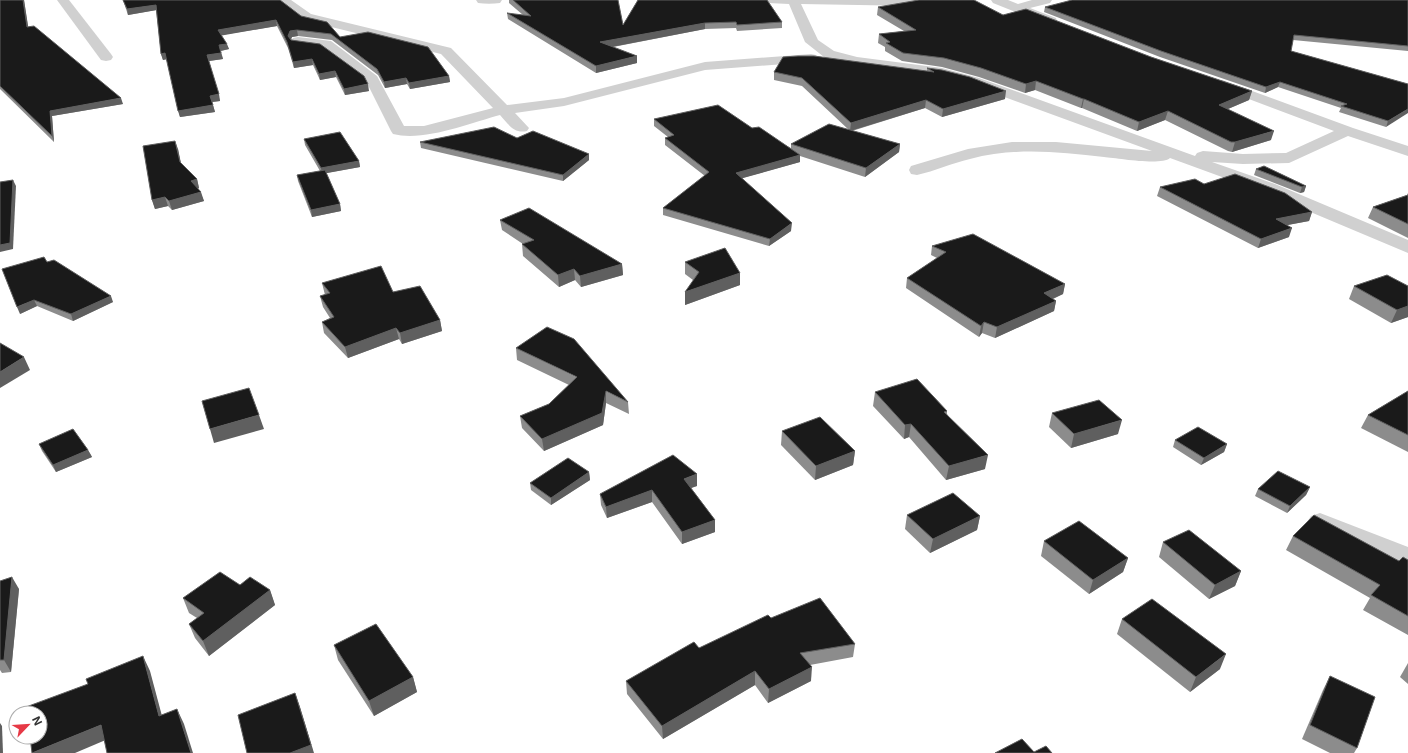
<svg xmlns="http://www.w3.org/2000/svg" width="1408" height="753" font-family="Inter,sans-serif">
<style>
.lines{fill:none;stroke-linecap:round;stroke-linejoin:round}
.minor{fill:#d0d0d0;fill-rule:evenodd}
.wall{fill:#8c8c8c}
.shaded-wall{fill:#5f5f5f}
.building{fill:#1a1a1a;stroke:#5f5f5f}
</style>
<rect width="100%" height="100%" fill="#fff"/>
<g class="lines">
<g class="minor">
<polygon points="57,0 69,0 111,54 113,57 111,60 106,61 101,60"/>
<path d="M 277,0 L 291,0 L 311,14 L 451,48 L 507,105 L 564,98 L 705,62 L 811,54 L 816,55 L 818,58 L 816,61 L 811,62 L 705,70 L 564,106 L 515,113 L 529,128 L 527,131 C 514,134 508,124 500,115 C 470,123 424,142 393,134 L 391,131 L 366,81 L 322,48 L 293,44 L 291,41 L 293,38 L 298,37 L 331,41 L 377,76 L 404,126 L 424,126 L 493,108 L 441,54 L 303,20 Z"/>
<path d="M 476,0 L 502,0 L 500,3 C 493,4 485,4 478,3 Z"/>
<path d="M 766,0 L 952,0 L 950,3 L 946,4 L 916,6 L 801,4 L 818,40 L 834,51 L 857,57 L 942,68 L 979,78 L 1195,156 L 1197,153 L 1203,151 L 1243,154 L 1286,153 L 1334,131 L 1217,87 L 1215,84 L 1217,81 L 1222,80 L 1353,128 L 1408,146 L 1408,156 L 1348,136 L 1289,163 L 1243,164 L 1212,162 L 1275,184 L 1408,240 L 1408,253 L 1263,192 L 1170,158 C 1161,166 1117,158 1104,157 C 1059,152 1014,147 970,159 C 952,163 935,171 917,175 L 911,174 L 909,170 L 911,166 L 968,149 L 1012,142 L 1056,142 L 1152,151 L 969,84 L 941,76 L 857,65 L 824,57 L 805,42 L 789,4 L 768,3 Z"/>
<polygon points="991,0 1008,0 1018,4 1032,0 1052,0 1050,3 1030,8 1056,18 1057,21 1056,24 1046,24 993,3"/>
<polygon points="1320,513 1408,547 1408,568 1311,528 1307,522 1311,516"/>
</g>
</g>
<g class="wall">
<polygon points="0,0 24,0 28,27 123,104 52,116 54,142 0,89"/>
<polygon points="123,0 280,0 301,16 340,37 449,76 450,82 410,89 407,84 385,88 378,75 332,40 298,36 292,37 291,39 369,91 345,95 336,77 320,80 313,65 294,68 288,48 277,26 221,35 229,49 221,51 223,59 209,61 220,101 212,102 215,112 180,117 167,59 163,60 161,54 156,10 128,15"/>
<polygon points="509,0 618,0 623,25 638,0 782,22 782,28 737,31 736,28 705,29 613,47 637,63 596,73 508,19 507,13 523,15 509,3"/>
<polygon points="1408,0 1408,51 1293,40 1291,51 1408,84 1386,127 1339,112 1341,108 1278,87 1265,93 1160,57 1044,12 1045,7"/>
<polygon points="878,7 1003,15 1151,57 1252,91 1249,100 1228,109 1271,140 1232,152 1228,151 1165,120 1137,131 1082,108 1081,108 1035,90 1025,93 979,77 942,67 902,61 885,51 885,47 878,43 879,34 904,31 877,15"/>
<polygon points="927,68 1005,99 942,117 925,108 852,131 900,144 899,152 865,177 800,156 800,162 742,178 791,231 769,246 663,215 663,208 705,176 665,145 665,138 668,137 654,126 654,119 752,128 791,148 791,144 849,130 802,86 774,80 774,72 927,71"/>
<polygon points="517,138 589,154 589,160 563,181 421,148 420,142"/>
<polygon points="304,139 359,161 360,167 326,173 340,204 341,211 312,217 298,181 297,175 320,171 305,145"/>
<polygon points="178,149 181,163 197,179 199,188 198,188 204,201 172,210 168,206 155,209 152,200"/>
<polygon points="1256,169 1306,186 1304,192 1300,193 1254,175"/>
<polygon points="1204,184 1312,212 1309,221 1287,225 1289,237 1258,248 1157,196 1160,187"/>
<polygon points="1408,193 1408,238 1368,218 1373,207 1407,195"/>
<polygon points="500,220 622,264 623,275 581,287 575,280 559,287 523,256 522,244 523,244 502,230"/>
<polygon points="932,246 1065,284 1063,294 1053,299 1056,301 1054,311 995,338 982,333 979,337 906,288 907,278 937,258 931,255"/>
<polygon points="47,262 113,302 73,321 37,306 20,314"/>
<polygon points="685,262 740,273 740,285 685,305 693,280 685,274"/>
<polygon points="322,283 393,292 440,320 442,331 402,344 399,339 348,358 324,333 322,322 330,318 323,307 320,296 325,295"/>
<polygon points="1354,286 1408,286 1408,317 1391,323 1349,299"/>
<polygon points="516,348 628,402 629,414 606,403 603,425 544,451 522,428 520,416 549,404 569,385 517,360"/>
<polygon points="1408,391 1408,452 1361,428 1368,415"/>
<polygon points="875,392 947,411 947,414 985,469 946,480 909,437 904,439 873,406"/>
<polygon points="1052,413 1118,434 1071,448 1049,427"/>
<polygon points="782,431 855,451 853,465 815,480 781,445"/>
<polygon points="1175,440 1227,444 1224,452 1201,465 1173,447"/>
<polygon points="39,444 88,450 92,457 56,472 42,451"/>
<polygon points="589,472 590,480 551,505 531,490 530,483"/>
<polygon points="697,486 691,488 715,520 715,532 682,544 652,502 607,518 601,505 600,494"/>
<polygon points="1310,487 1306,495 1287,513 1255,496 1258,489"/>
<polygon points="907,515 980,516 977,530 930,553 905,529"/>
<polygon points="1293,536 1399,561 1408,560 1408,635 1363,610 1370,598 1286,550"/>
<polygon points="1044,541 1128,558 1123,572 1089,594 1041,556"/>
<polygon points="1163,542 1241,571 1235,586 1209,599 1159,557"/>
<polygon points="0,581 19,589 11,672 2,673 0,670"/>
<polygon points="240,585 270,590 275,605 209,656 195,638 189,624 197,618 189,613 183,598"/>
<polygon points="771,618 855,644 853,657 810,665 811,681 768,703 755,685 663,739 627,694 626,681 699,648"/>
<polygon points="1122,619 1220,669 1190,692 1117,634"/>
<polygon points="334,645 413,677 417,692 374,716 338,660"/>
<polygon points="1408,663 1408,684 1400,677"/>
<polygon points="1330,676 1357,748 1354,753 1330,753 1302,739 1323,690"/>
</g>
<g class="shaded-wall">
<polygon points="23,0 24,0 29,32 27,27"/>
<polygon points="156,5 157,10 128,15 127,9"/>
<polygon points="276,20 277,26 219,36 218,30"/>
<polygon points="705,23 705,29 601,49 600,42"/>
<polygon points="297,30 298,36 292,37 290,42 288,36 290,31"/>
<polygon points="227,44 229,49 220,51 219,45"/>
<polygon points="165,53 167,59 163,60 161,54"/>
<polygon points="221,53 223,59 209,61 207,55"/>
<polygon points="637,56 637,63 596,73 596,66"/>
<polygon points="312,59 313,65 294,68 293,62"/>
<polygon points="335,71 336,77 320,80 319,74"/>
<polygon points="449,76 450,82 410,89 409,83"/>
<polygon points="406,78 407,84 385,88 384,82"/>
<polygon points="1036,81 1035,90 1025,93 1026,84"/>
<polygon points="1280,82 1278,87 1265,93 1266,87"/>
<polygon points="368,84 369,91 345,95 344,89"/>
<polygon points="1006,91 1005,99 942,117 943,109"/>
<polygon points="1252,91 1249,100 1216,114 1219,105"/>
<polygon points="219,94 220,101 212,102 210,96"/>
<polygon points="121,98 123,104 52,116 54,142 52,136 50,111"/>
<polygon points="1083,99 1084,99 1082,108 1081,108"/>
<polygon points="926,100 925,108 850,131 851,123"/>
<polygon points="213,105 215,112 180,117 178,111"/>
<polygon points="1408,109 1408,113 1386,127 1388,121"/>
<polygon points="1168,111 1165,120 1137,131 1139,122"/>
<polygon points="1274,131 1271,140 1232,152 1235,142"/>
<polygon points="175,141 178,149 182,170 180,162"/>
<polygon points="900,144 899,152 865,177 866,168"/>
<polygon points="589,154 589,160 563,181 563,175"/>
<polygon points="800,155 800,162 736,180 736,173"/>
<polygon points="359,161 360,167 322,174 321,168"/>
<polygon points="197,179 199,188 194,190 191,181"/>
<polygon points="13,180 16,186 13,249 0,252 0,245"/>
<polygon points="1306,186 1304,192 1300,193 1302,187"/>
<polygon points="201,192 204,201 172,210 169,201"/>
<polygon points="165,197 168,206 155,209 152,200"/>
<polygon points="340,204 341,211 312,217 311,210"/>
<polygon points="1312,212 1309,221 1272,228 1276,219"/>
<polygon points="792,223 791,231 769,246 770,239"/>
<polygon points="1292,228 1289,237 1258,248 1261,239"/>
<polygon points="622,264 623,275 581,287 580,276"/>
<polygon points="574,269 575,280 559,287 558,275"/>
<polygon points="740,273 740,285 685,305 685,292"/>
<polygon points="1065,284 1063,294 1041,304 1044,293"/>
<polygon points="111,296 113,302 73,321 71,314"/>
<polygon points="34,300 37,306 20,314 17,307"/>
<polygon points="1056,301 1054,311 995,338 997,327"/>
<polygon points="1408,306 1408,317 1391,323 1397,310"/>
<polygon points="440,320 442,331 402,344 400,333"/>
<polygon points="984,322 982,333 979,337 981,326"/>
<polygon points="396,328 399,339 348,358 345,347"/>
<polygon points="24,357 30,370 0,388 0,372"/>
<polygon points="606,391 606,403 603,425 544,451 542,439"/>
<polygon points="259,415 264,429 214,443 210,429"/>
<polygon points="1122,420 1118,434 1071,448 1074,434"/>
<polygon points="911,424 909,437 904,439 905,425"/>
<polygon points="1227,444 1224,452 1201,465 1204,458"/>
<polygon points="88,450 92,457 56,472 53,465"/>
<polygon points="855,451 853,465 815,480 816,466"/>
<polygon points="988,455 985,469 946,480 949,466"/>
<polygon points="589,472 590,480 551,505 551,498"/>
<polygon points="697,474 697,486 685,490 684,479"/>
<polygon points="1310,487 1306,495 1287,513 1290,506"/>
<polygon points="652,490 652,502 607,518 606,507"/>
<polygon points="980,516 977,530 930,553 933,539"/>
<polygon points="715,520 715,532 682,544 682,532"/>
<polygon points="1128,558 1123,572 1089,594 1093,580"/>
<polygon points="1241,571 1235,586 1209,599 1215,585"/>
<polygon points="12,577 19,589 11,672 4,660"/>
<polygon points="270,590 275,605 209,656 203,641"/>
<polygon points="1226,654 1220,669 1190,692 1196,677"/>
<polygon points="143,656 150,671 166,731 159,716"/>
<polygon points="812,667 811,681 768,703 769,689"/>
<polygon points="755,671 755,685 663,739 662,726"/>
<polygon points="413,677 417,692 374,716 369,701"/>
<polygon points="295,693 300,707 314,753 290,753"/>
<polygon points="177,709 184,724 193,753 191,753"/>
<polygon points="0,723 2,726 3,753 0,753"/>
<polygon points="101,725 108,739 75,753 32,753"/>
</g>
<g class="building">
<polygon points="0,0 23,0 27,27 34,26 121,98 50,111 52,136 0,86"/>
<polygon points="123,0 280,0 301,16 327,22 340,37 368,32 428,47 449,76 409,83 406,78 384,82 377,69 331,34 297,30 290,31 288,36 291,40 320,44 364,76 368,84 344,89 335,71 319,74 312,59 293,62 287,42 276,20 218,30 227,44 219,45 221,53 207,55 219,94 210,96 213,105 178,111 165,53 161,54 156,5 127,9"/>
<polygon points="513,0 618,0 623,25 638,0 767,0 782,22 737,25 736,22 705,23 600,42 637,56 596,66 507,13 531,16"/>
<polygon points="919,0 974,0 1003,15 1026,9 1151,57 1252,91 1219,105 1274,131 1235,142 1231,142 1168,111 1139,122 1084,99 1083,99 1036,81 1026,84 981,68 944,58 903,53 886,43 890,42 879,34 916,30 878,7"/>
<polygon points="1072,0 1408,0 1408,46 1294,35 1291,51 1408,84 1408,109 1388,121 1341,106 1347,104 1280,82 1266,87 1161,51 1045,7"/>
<polygon points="798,56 814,56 934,72 927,68 942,70 970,77 1006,91 943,109 926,100 851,123 802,78 774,72 783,57"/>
<polygon points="718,105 752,128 759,127 800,155 736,173 792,223 770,239 663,208 709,172 665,138 674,135 654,119"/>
<polygon points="829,124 900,144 866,168 791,144"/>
<polygon points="494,127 517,138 533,131 589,154 563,175 420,142"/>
<polygon points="340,132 359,161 321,168 304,139"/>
<polygon points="175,141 180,162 197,179 191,181 201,192 169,201 165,197 152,200 143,146"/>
<polygon points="1264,166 1306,186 1302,187 1256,169"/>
<polygon points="325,170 340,204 311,210 297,175"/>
<polygon points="1235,174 1285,193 1312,212 1276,219 1292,228 1261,239 1160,187 1195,179 1204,184"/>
<polygon points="13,180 10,243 0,245 0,182"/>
<polygon points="1408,195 1408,224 1373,207"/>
<polygon points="529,208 622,264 580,276 574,269 558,275 522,244 534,240 500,220"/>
<polygon points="973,234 1065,284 1044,293 1056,301 997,327 984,322 981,326 907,278 946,252 932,246"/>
<polygon points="725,248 740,273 685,292 699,272 685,262"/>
<polygon points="44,257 47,262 54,260 111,296 71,314 34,300 17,307 2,269"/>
<polygon points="381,266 393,292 420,286 440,320 400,333 396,328 345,347 322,322 334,317 320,296 330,293 322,283"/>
<polygon points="1387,275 1408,286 1408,306 1397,310 1354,286"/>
<polygon points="547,327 574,339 628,402 606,391 602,413 542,439 520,416 549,404 577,377 516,348"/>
<polygon points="0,343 24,357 0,372"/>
<polygon points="917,379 947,411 944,412 988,455 949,466 911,424 905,425 875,392"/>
<polygon points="249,388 259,415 210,429 202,401"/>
<polygon points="1408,391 1408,435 1368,415"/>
<polygon points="1099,400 1122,420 1074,434 1052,413"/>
<polygon points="820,417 855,451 816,466 782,431"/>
<polygon points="1198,427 1227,444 1204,458 1175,440"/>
<polygon points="73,429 88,450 53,465 39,444"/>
<polygon points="673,455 697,474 684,479 715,520 682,532 652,490 606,507 600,494"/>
<polygon points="568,458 589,472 551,498 530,483"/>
<polygon points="1278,471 1310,487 1290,506 1258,489"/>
<polygon points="953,493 980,516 933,539 907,515"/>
<polygon points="1314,515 1399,561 1403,557 1408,560 1408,616 1371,595 1380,585 1293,536"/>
<polygon points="1079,521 1128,558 1093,580 1044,541"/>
<polygon points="1189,530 1241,571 1215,585 1163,542"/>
<polygon points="220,572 240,585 250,577 270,590 203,641 189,624 204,613 183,598"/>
<polygon points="12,577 4,660 0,660 0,581"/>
<polygon points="820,598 855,644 800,653 812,667 769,689 755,671 662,726 626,681 694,642 699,648 768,615 771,618"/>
<polygon points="1152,599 1226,654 1196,677 1122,619"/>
<polygon points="376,624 413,677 369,701 334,645"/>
<polygon points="143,656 159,716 177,709 191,753 107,753 101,725 32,753 30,737 40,737 40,713 27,713 26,707 88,684 86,679"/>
<polygon points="1330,676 1375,697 1357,748 1310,725"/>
<polygon points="295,693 311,745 290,753 247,753 238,715"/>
<polygon points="1022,739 1034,752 1046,746 1052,753 995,753"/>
</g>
<g transform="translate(28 725) rotate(65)"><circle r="19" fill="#ffffff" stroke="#adadad"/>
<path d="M0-3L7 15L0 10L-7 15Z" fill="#e63946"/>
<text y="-6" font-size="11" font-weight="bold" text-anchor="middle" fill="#333333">N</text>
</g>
</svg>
